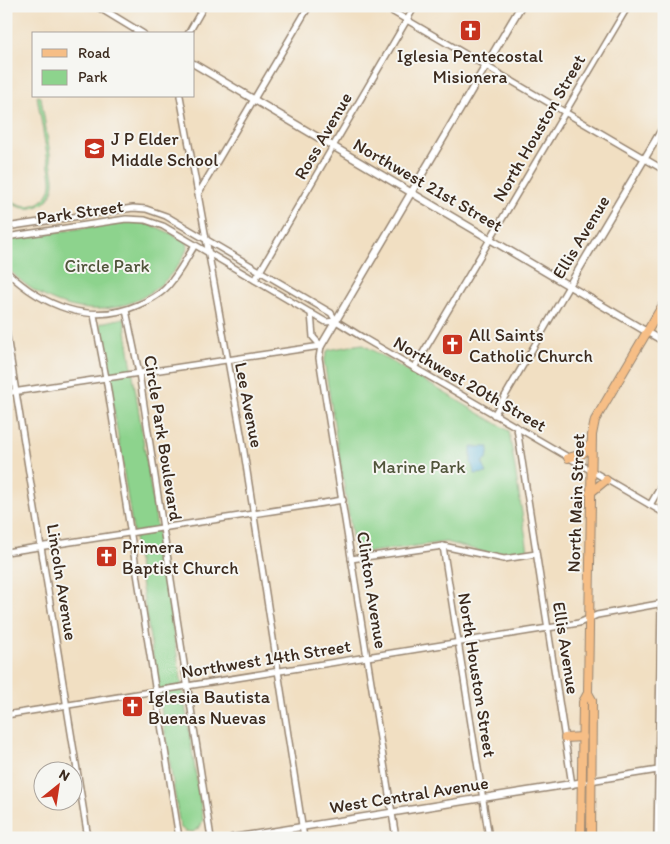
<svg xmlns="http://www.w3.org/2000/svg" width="670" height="844" font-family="Itim,sans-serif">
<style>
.green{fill:#8dd38d;stroke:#647e56}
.water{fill:#5cb3d9;stroke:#4c6e7c}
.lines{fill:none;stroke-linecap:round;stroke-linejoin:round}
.minor-casing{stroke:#968470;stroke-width:8}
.tertiary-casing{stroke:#968470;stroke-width:9}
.primary-casing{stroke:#968470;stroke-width:10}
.minor{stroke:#fff;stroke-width:5}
.tertiary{stroke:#fff;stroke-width:6}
.primary{stroke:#f6be86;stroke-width:8}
.labels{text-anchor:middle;stroke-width:4;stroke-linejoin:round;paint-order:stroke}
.poi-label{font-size:18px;fill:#3b2a1e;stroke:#f6f6f2;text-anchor:start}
.street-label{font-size:18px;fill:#3b2a1e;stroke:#f6f6f2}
.park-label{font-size:18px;fill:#50543a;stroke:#f6f6f2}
</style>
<rect width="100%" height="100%" fill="#f6f6f2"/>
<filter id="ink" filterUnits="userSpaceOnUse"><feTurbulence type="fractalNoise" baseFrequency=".02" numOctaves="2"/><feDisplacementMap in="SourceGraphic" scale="10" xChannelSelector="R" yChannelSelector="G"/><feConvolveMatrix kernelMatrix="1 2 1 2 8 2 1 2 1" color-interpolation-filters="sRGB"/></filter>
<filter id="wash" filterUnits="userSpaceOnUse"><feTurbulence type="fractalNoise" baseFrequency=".0096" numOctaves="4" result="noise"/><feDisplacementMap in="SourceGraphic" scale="20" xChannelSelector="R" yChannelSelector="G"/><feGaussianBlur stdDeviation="1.12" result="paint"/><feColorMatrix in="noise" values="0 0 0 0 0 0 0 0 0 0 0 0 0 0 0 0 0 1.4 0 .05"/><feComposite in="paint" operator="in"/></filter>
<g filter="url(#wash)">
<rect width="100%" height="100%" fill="#f1dfc2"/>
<g class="green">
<path d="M 37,96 L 41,97 L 54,179 C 56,206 25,218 7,199 L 6,207 L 6,193 C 20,216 53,206 51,179 Z"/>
<path d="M 127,221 C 151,222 166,231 187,242 L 188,246 C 183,261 171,276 159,286 C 111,326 45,311 6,266 L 6,240 Z"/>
<polygon points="124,318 203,820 200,827 193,832 185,831 180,827 100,323"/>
<polygon points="362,344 509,431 528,551 495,555 446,542 355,554 324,361 328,350"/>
</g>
<polygon class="water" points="471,447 489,447 487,460 482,462 487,473 475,474 471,463"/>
</g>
<g filter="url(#ink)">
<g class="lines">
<defs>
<g id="minor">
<polyline points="383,6 664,170"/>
<polyline points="188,34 204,6"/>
<polyline points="180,96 198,194"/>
<polyline points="6,227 133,208 146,209 166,216 331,313 336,321 365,339 664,513"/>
<polyline points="6,237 126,219 145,220 163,226 326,322 336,321"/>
<path d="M 6,271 C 42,306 91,326 138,305 C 148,301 158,296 165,289 C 177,277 186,259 195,245"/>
<polyline points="255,280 415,6"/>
<polyline points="126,310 139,373 211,838"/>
<polyline points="311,313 313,337 321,346"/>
<polyline points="94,315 106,378 179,838"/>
<polyline points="6,330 88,838"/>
<polyline points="647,332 664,342"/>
<polyline points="321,346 319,358 396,838"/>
<polyline points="414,368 628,6"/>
<polyline points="6,393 321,346"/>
<polyline points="494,415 569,286"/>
<polyline points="517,428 572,785"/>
<polyline points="650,505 664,481"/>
<polyline points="443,546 489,838"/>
<polyline points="6,552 343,500"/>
<polyline points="351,559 443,546 504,559 536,554"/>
<polyline points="6,715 548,628 579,623 597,615 664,603"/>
<polyline points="590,781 664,769"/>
<polyline points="304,838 242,439 198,194 309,6"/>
<polyline points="657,838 661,604"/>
</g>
<g id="tertiary">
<polyline points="97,6 143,34"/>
<polyline points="194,64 647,332"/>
<polyline points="569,286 664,126"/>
<polyline points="321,346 521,6"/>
<polyline points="232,838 584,782"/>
</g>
<g id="primary">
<polyline points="568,458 582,454 590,445"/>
<polyline points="590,493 606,480"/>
<polyline points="565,738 583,737"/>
<polyline points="581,838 583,702 588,693"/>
<polyline points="591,838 592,700 588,693 592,435 595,420 664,303"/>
</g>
</defs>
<use href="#minor" class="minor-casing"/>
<use href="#tertiary" class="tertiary-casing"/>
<use href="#primary" class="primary-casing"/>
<use href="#minor" class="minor"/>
<use href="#tertiary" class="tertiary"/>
<use href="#primary" class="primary"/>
</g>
</g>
<defs>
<symbol id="church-square" viewBox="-11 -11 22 22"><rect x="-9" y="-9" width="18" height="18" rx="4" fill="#c8321e" stroke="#f6f6f2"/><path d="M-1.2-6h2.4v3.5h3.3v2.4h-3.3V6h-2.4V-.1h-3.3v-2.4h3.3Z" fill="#fff"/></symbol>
<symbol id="school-square" viewBox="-11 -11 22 22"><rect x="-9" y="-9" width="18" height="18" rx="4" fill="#c8321e" stroke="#f6f6f2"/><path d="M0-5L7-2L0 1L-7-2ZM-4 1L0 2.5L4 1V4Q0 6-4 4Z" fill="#fff"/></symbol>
</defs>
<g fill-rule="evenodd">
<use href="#church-square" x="458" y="18" width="25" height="25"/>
<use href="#school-square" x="82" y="136" width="25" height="25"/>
<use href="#church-square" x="440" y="332" width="25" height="25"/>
<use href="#church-square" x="94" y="544" width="25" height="25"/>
<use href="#church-square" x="120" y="694" width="25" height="25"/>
</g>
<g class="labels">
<g class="poi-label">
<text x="470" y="62" text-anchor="middle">Iglesia Pentecostal<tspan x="470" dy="21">Misionera</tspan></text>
<text x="111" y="145">J P Elder<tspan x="111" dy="21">Middle School</tspan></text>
<text x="469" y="341">All Saints<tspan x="469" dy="21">Catholic Church</tspan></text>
<text x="122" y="553">Primera<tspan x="122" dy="21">Baptist Church</tspan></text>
<text x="148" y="703">Iglesia Bautista<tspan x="148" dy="21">Buenas Nuevas</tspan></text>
</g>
<g class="street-label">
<text transform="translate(539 128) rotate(-60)" y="6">North Houston Street</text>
<text transform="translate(323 136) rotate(-60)" y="6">Ross Avenue</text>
<text transform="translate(428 185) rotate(30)" y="6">Northwest 21st Street</text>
<text transform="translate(80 212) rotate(-8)" y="6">Park Street</text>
<text transform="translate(581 237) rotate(-59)" y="6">Ellis Avenue</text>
<text transform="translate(470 384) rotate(30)" y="6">Northwest 20th Street</text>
<text transform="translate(249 405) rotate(79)" y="6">Lee Avenue</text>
<text transform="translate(163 438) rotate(81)" y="6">Circle Park Boulevard</text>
<text transform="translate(576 503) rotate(-88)" y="6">North Main Street</text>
<text transform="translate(62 582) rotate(81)" y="6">Lincoln Avenue</text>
<text transform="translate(372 590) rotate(81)" y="6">Clinton Avenue</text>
<text transform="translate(566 648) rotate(81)" y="6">Ellis Avenue</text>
<text transform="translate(266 659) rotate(-9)" y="6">Northwest 14th Street</text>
<text transform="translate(477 675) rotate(81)" y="6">North Houston Street</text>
<text transform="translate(409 795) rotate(-9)" y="6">West Central Avenue</text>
</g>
<g class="park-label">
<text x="107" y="272">Circle Park</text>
<text x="419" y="473">Marine Park</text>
</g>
</g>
<rect width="670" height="844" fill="none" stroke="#f6f6f2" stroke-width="25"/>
<rect x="32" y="32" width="162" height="65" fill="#f6f6f2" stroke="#aba49d"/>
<rect x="42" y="49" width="25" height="8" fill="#f6be86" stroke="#aba49d"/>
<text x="78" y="58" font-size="15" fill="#3b2a1e">Road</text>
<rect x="42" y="70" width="25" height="15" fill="#8dd38d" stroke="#aba49d"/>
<text x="78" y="82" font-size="15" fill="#3b2a1e">Park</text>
<g transform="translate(58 786) rotate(30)"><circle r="24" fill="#f6f6f2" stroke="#aba49d"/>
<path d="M0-4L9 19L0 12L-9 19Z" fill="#c8321e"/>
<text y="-8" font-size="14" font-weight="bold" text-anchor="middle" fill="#3b2a1e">N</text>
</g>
</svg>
